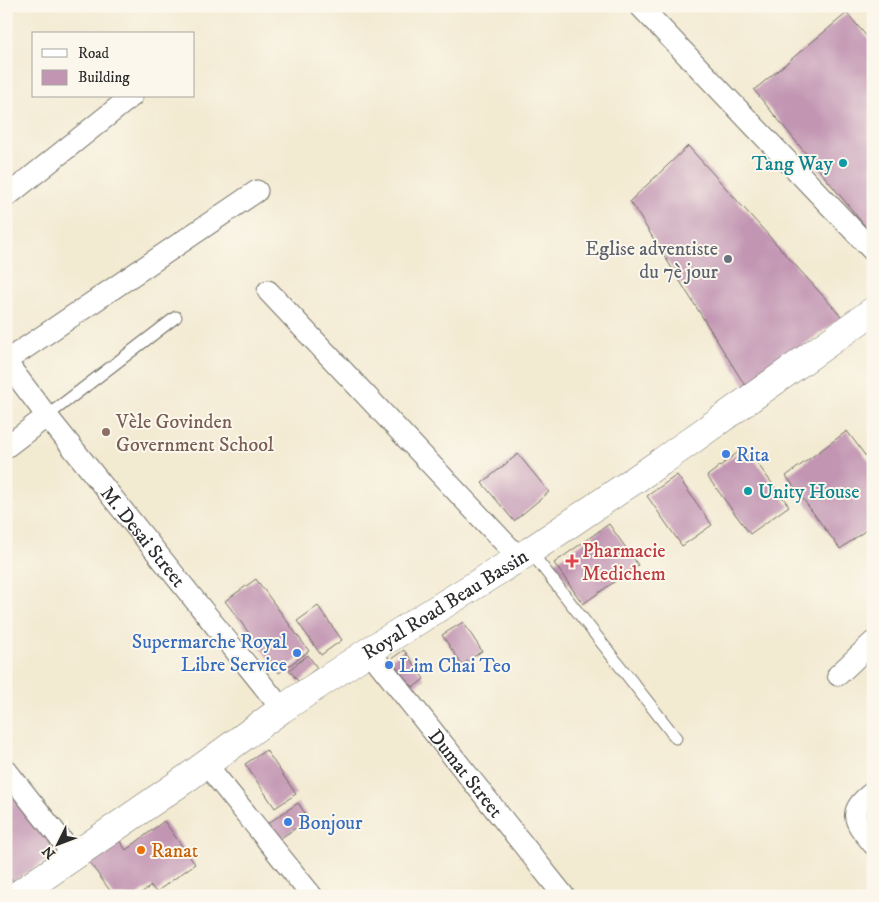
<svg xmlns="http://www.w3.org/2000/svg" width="879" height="902" font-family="'IM FELL DW Pica',serif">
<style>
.building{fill:#c296b3}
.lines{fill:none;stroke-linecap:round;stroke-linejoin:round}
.lane-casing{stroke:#716e65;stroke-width:13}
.street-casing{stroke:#716e65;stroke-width:23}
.primary-casing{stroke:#716e65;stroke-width:29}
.lane{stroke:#fff;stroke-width:11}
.street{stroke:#fff;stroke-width:21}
.primary{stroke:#fff;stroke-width:28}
.culture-dot{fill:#0f9aa8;stroke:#fbf7ec;stroke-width:2}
.worship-dot{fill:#6b7280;stroke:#fbf7ec;stroke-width:2}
.education-dot{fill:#8d6e63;stroke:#fbf7ec;stroke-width:2}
.shop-dot{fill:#3f7fe0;stroke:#fbf7ec;stroke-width:2}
.health-dot{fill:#e0444e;stroke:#fbf7ec;stroke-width:2}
.food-dot{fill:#e8710a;stroke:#fbf7ec;stroke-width:2}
.labels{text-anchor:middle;stroke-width:4;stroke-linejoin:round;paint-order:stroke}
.culture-label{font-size:20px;fill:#0d838f;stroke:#fbf7ec;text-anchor:end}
.worship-label{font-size:20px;fill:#5b616d;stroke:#fbf7ec;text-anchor:end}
.education-label{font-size:20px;fill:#785e54;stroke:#fbf7ec;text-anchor:start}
.shop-label{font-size:20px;fill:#366cbe;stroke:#fbf7ec;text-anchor:start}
.street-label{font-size:20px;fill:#2b2b2b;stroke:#fbf7ec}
.health-label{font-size:20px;fill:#be3a42;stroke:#fbf7ec;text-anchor:start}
.food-label{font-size:20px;fill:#c56008;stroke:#fbf7ec;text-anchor:start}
</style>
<rect width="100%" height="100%" fill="#fbf7ec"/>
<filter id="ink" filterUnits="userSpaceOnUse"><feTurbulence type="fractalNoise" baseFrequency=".02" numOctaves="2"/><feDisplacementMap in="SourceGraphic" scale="10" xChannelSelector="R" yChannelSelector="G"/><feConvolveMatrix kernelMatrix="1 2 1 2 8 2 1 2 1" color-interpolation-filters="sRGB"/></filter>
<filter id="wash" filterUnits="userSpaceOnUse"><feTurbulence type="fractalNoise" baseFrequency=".0096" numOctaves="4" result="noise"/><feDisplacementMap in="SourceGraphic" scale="20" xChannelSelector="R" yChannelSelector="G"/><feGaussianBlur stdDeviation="1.12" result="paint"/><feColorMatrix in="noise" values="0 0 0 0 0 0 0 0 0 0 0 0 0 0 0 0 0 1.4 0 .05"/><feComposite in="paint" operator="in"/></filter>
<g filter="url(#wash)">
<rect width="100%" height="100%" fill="#f3ead2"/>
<g id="blocks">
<g class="building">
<polygon points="847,13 873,44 873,236 754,90"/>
<polygon points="688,146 842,317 746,387 630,201"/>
<polygon points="847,431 873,466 873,525 840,549 786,476"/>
<polygon points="745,447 789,506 750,534 707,476"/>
<polygon points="518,454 549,492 514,521 482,483"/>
<polygon points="677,475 712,525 682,546 647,496"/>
<polygon points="609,524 638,565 583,604 554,563"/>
<polygon points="256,579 309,651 279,673 225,601"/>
<polygon points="318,606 342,640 321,655 297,621"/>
<polygon points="463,622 482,651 462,665 442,635"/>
<polygon points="404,650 424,679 414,687 389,669 387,662"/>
<polygon points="308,655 317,668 299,682 289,670"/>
<polygon points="266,750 296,794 275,808 245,764"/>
<polygon points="6,775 56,845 55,855 13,881 6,873"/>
<polygon points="298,803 309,819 278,840 267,824"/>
<polygon points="164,821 195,864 156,892 151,886 137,896 114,896 89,862 119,840 126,850"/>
</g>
</g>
</g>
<g filter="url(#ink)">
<use href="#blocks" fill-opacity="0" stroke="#716e65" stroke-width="1"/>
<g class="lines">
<defs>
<g id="lane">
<polyline points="47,416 176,317"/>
<polyline points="530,551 676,738"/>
</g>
<g id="street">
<polyline points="640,6 873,251"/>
<polyline points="6,197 132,96"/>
<polyline points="268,291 519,558"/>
<polyline points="6,361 257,191"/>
<path id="s1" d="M 6,362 L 47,416 L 282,709"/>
<polyline points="6,447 47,416"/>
<path id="s2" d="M 369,651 L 564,896"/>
<polyline points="838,675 873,642"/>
<polyline points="206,764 312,896"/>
<polyline points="6,770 74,856"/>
<path d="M 873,792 C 845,812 855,822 873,844"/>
</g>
<g id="primary">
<path id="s3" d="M 16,896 L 187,778 L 282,709 L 369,651 L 530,551 L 661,462 L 873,311"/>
</g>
</defs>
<use href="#lane" class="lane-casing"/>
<use href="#street" class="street-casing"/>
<use href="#primary" class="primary-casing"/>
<use href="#lane" class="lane"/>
<use href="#street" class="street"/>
<use href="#primary" class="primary"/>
</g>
</g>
<g class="culture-dot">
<circle cx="843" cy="163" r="5"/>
<circle cx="748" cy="491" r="5"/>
</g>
<circle class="worship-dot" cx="728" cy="259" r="5"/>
<circle class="education-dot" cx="106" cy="432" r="5"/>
<g class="shop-dot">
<circle cx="726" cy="454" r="5"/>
<circle cx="297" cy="653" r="5"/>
<circle cx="389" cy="665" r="5"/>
<circle cx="288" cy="822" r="5"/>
</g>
<path class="health-dot" d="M569.5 553.5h5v5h5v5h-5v5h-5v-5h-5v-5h5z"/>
<circle class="food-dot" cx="141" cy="850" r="5"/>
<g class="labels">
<g class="culture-label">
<text x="833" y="170">Tang Way</text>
<text x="758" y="498" text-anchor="start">Unity House</text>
</g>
<g class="worship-label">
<text x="718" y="255">Eglise adventiste<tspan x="718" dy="23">du 7è jour</tspan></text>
</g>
<g class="education-label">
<text x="116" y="428">Vèle Govinden<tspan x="116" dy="23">Government School</tspan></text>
</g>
<g class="shop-label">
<text x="736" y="461">Rita</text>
<text x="287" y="648" text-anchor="end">Supermarche Royal<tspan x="287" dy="23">Libre Service</tspan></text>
<text x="399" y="672">Lim Chai Teo</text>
<text x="298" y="829">Bonjour</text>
</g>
<g class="street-label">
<text dy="7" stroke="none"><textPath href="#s1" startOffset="222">M. Desai Street</textPath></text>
<text dy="7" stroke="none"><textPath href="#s3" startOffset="519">Royal Road Beau Bassin</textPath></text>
<text dy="7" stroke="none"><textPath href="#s2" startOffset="156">Dumat Street</textPath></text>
</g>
<g class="health-label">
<text x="582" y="557">Pharmacie<tspan x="582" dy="23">Medichem</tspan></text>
</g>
<g class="food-label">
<text x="151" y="857">Ranat</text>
</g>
</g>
<rect width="879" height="902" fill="none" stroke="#fbf7ec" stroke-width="25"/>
<rect x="32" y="32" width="162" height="65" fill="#fbf7ec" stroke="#a8a59f"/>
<rect x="42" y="49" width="25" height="8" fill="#ffffff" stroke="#a8a59f"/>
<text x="78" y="58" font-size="15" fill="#2b2b2b">Road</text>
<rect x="42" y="70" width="25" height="15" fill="#c296b3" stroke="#a8a59f"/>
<text x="78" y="82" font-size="15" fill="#2b2b2b">Building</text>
<g transform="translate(58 844) rotate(228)" stroke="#fbf7ec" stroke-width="4" paint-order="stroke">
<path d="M0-4L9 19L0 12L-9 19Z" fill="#2b2b2b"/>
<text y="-8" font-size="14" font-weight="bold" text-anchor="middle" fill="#2b2b2b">N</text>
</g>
</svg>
